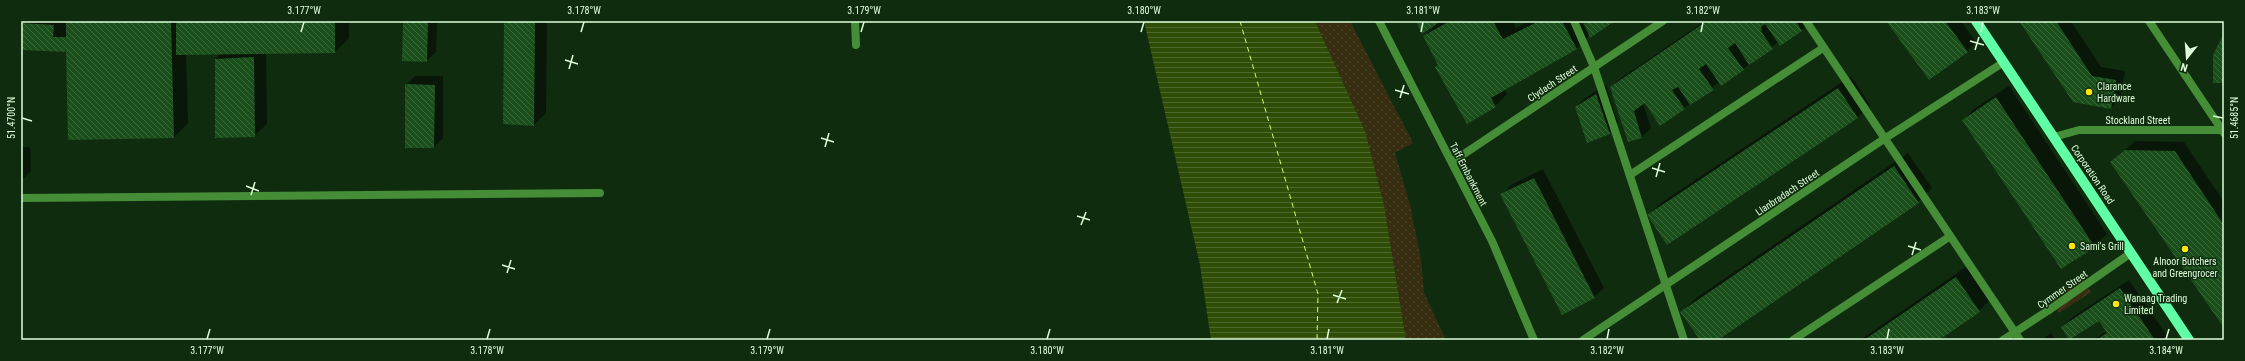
<svg xmlns="http://www.w3.org/2000/svg" width="2245" height="361" font-family="'Roboto Condensed',sans-serif">
<style>
.grass{fill:url(#grass-dots)}
.garden{fill:url(#garden-furrows)}
.water{fill:url(#water-rules)}
.shadow{fill:#0007}
.lines{fill:none;stroke-linecap:round;stroke-linejoin:round}
.ferry{stroke:#d7ff68;stroke-width:1;stroke-dasharray:5 4;stroke-linecap:butt}
.building{fill:url(#building-back-hatch)}
.service{stroke:#458e37;stroke-width:8}
.pedestrian{stroke:#458e37;stroke-width:8}
.minor{stroke:#458e37;stroke-width:8}
.primary{stroke:#61ffa5;stroke-width:10}
.ticks{fill:none;stroke:#ddffda;stroke-width:1.5}
.poi-dot{fill:#ffe606;stroke:#102c0f;stroke-width:1.5}
.labels{text-anchor:middle;stroke-width:3;stroke-linejoin:round;paint-order:stroke}
.street-label{font-size:10px;fill:#ddffda;stroke:#102c0f}
.poi-label{font-size:10px;fill:#ddffda;stroke:#102c0f;text-anchor:start}
.neatline{fill:none;stroke:#ddffda;stroke-width:1.5}
.ticks-label{font-size:10px;text-anchor:middle;fill:#ddffda}
</style>
<defs>
<pattern id="grass-dots" width="8" height="8" patternUnits="userSpaceOnUse"><rect width="8" height="8" fill="#372e12"/><path d="M2 2h.1M6 6h.1" fill="none" stroke="#4a4329" stroke-width="1.8" stroke-linecap="round"/></pattern>
<pattern id="garden-furrows" width="10" height="10" patternUnits="userSpaceOnUse"><rect width="10" height="10" fill="#372e12"/><path d="M-1 1l2-2M0 10L10 0M9 11l2-2" fill="none" stroke="#4a4329"/></pattern>
<pattern id="water-rules" width="6" height="5" patternUnits="userSpaceOnUse"><rect width="6" height="5" fill="#2f4d07"/><path d="M0 2.5h6" fill="none" stroke="#4d682b"/></pattern>
<pattern id="building-back-hatch" width="6" height="6" patternUnits="userSpaceOnUse"><rect width="6" height="6" fill="#1a4e1a"/><path d="M-1 5l2 2M0 0l6 6M5-1l2 2" fill="none" stroke="#3b693b"/></pattern>
</defs>
<rect width="100%" height="100%" fill="#102c0f"/>
<polygon class="grass" points="1315,21 1350,21 1413,143 1395,153 1410,205 1421,260 1424,293 1446,340 1406,340 1384,205 1365,131"/>
<polygon class="garden" points="2081,276 2091,292 2059,313 2050,298"/>
<polygon class="water" points="1144,21 1315,21 1365,131 1384,205 1406,340 1211,340 1200,265"/>
<g class="shadow">
<polygon points="21,21 349,21 349,38 335,52 266,53 267,124 254,136 216,59 221,53 186,54 188,123 174,137 67,51 24,49 21,52"/>
<polygon points="404,21 437,21 436,52 426,61"/>
<polygon points="505,21 547,21 546,113 534,125"/>
<polygon points="1417,21 1512,21 1516,28 1529,21 1581,21 1588,34 1584,21 1614,21 1590,35 1577,48 1504,89 1507,94 1495,106 1436,67 1439,64 1424,36 1436,25"/>
<polygon points="1705,21 1811,21 1802,30 1780,44 1778,42 1743,69 1720,82 1684,108 1646,102 1643,104 1651,128 1642,137 1629,141 1611,87 1621,78"/>
<polygon points="1887,21 1961,21 1976,42 1967,51"/>
<polygon points="2021,21 2071,21 2101,67 2125,71 2120,99 2111,108"/>
<polygon points="415,76 443,76 443,138 434,147 406,85"/>
<polygon points="1851,76 1870,105 1858,117 1668,244 1648,216 1661,203"/>
<polygon points="1606,85 1618,123 1609,133 1576,107 1585,98"/>
<polygon points="2009,86 2107,234 2094,246 2061,268 1963,120 1975,108"/>
<polygon points="2135,141 2184,142 2224,202 2224,327 2112,162"/>
<polygon points="21,147 30,147 31,171 21,181"/>
<polygon points="1908,153 1932,188 1918,202 1716,340 1701,340 1682,312 1696,298"/>
<polygon points="1543,169 1604,288 1594,297 1502,195 1511,185"/>
<polygon points="1970,264 1993,297 1979,311 1937,340 1860,340"/>
<polygon points="2129,280 2170,340 2093,340 2107,331 2100,320 2070,339 2062,327 2071,318"/>
<polygon points="2051,333 2056,340 2041,340"/>
</g>
<g class="lines">
<polyline class="ferry" points="1240,21 1318,294 1317,340"/>
</g>
<g class="building">
<polygon points="66,21 171,21 174,138 68,140 66,52 21,50 21,23 54,25 53,37 66,37"/>
<polygon points="176,21 335,21 335,53 176,55"/>
<polygon points="403,21 428,21 427,62 402,61"/>
<polygon points="504,21 535,21 534,126 503,124"/>
<polygon points="1416,21 1441,21 1422,34"/>
<polygon points="1450,21 1493,21 1503,39 1535,23 1534,21 1562,21 1577,49 1491,98 1496,107 1467,124 1435,67 1438,65 1423,36"/>
<polygon points="1583,21 1615,21 1590,38"/>
<polygon points="1707,21 1796,21 1802,31 1780,46 1765,24 1761,27 1762,30 1761,31 1773,49 1749,65 1735,43 1728,48 1744,70 1721,86 1706,64 1699,69 1714,90 1690,105 1678,87 1672,90 1685,109 1660,126 1645,103 1634,111 1642,138 1628,142 1610,87"/>
<polygon points="1886,21 1945,21 1968,52 1929,80"/>
<polygon points="2019,21 2056,21 2092,76 2116,80 2111,109 2073,102"/>
<polygon points="2224,33 2224,83 2213,83 2213,55"/>
<polygon points="254,57 255,137 215,138 215,59"/>
<polygon points="405,84 435,85 434,148 405,148"/>
<polygon points="1838,88 1858,118 1667,245 1647,215"/>
<polygon points="1596,94 1610,134 1587,143 1575,107"/>
<polygon points="1996,97 2095,247 2061,269 1962,120"/>
<polygon points="2125,150 2175,151 2224,225 2224,328 2110,162"/>
<polygon points="1894,166 1919,203 1718,340 1700,340 1680,312"/>
<polygon points="1534,178 1595,298 1562,315 1500,194"/>
<polygon points="1956,277 1980,312 1939,340 1864,340"/>
<polygon points="2120,288 2155,340 2096,340 2107,333 2099,321 2069,340 2061,327"/>
</g>
<g class="lines">
<g class="service">
<polyline points="855,21 856,45"/>
<polyline points="1574,21 1594,67 1684,340"/>
<polyline points="1806,21 2020,340"/>
<polyline points="2149,21 2224,133"/>
<polyline points="1630,175 1823,48"/>
<polyline points="21,198 600,193"/>
<polyline points="1793,340 1949,237"/>
</g>
<polyline class="pedestrian" points="2049,310 2131,253"/>
<g class="minor">
<polyline points="1379,21 1492,241 1534,340"/>
<polyline points="2054,137 2079,130 2224,130"/>
<polyline points="1452,162 1663,21"/>
<polyline points="1583,340 1884,139 2004,62"/>
<polyline points="2003,340 2049,310"/>
</g>
<polyline class="primary" points="1976,21 2189,340"/>
</g>
<path class="ticks" d="M 301,32 L 304,22M 581,32 L 584,22M 861,32 L 864,22M 1141,32 L 1144,22M 1421,32 L 1423,22M 1701,32 L 1703,22M 1981,32 L 1983,22M 1970,41 L 1984,45M 1975,50 L 1979,37M 565,60 L 578,64M 569,69 L 573,55M 1395,90 L 1409,94M 1400,98 L 1404,85M 2213,116 L 2223,118M 22,118 L 32,121M 821,138 L 834,142M 825,147 L 829,133M 1652,168 L 1665,172M 1656,177 L 1660,163M 246,186 L 259,191M 251,195 L 255,182M 1077,216 L 1090,220M 1081,225 L 1086,212M 1908,246 L 1921,250M 1912,255 L 1916,242M 502,265 L 515,269M 507,273 L 511,260M 1333,295 L 1346,299M 1337,303 L 1342,290M 207,339 L 210,329M 487,339 L 490,329M 767,339 L 770,329M 1047,339 L 1050,329M 1327,339 L 1329,329M 1607,339 L 1609,329M 1887,339 L 1889,329M 2166,339 L 2169,329"/>
<g class="poi-dot">
<circle cx="2089" cy="92" r="4"/>
<circle cx="2072" cy="246" r="4"/>
<circle cx="2185" cy="249" r="4"/>
<circle cx="2116" cy="304" r="4"/>
</g>
<g class="labels">
<g class="street-label">
<text transform="translate(1552 83) rotate(-34)" y="4">Clydach Street</text>
<text x="2138" y="124">Stockland Street</text>
<text transform="translate(1469 174) rotate(63)" y="4">Taff Embankment</text>
<text transform="translate(2093 174) rotate(56)" y="4">Corporation Road</text>
<text transform="translate(1787 192) rotate(-34)" y="4">Llanbradach Street</text>
<text transform="translate(2062 289) rotate(-35)" y="4">Cymmer Street</text>
</g>
<g class="poi-label">
<text x="2097" y="90">Clarance<tspan x="2097" dy="12">Hardware</tspan></text>
<text x="2080" y="250">Sami's Grill</text>
<text x="2185" y="265" text-anchor="middle">Alnoor Butchers<tspan x="2185" dy="12">and Greengrocer</tspan></text>
<text x="2124" y="302">Wanaag Trading<tspan x="2124" dy="12">Limited</tspan></text>
</g>
</g>
<rect width="2245" height="361" fill="none" stroke="#102c0f" stroke-width="44"/>
<g transform="translate(2187 58) rotate(197)" stroke="#102c0f" stroke-width="3" paint-order="stroke">
<path d="M0-3L7 15L0 10L-7 15Z" fill="#ddffda"/>
<text y="-6" font-size="11" font-weight="bold" text-anchor="middle" fill="#ddffda">N</text>
</g>
<rect x="22" y="22" width="2201" height="317" class="neatline"/>
<g class="ticks-label">
<text x="304" y="14">3.177°W</text>
<text x="584" y="14">3.178°W</text>
<text x="864" y="14">3.179°W</text>
<text x="1144" y="14">3.180°W</text>
<text x="1423" y="14">3.181°W</text>
<text x="1703" y="14">3.182°W</text>
<text x="1983" y="14">3.183°W</text>
<text transform="translate(11 118) rotate(-90)" y="4">51.4700°N</text>
<text transform="translate(2234 118) rotate(-90)" y="4">51.4685°N</text>
<text x="207" y="354">3.177°W</text>
<text x="487" y="354">3.178°W</text>
<text x="767" y="354">3.179°W</text>
<text x="1047" y="354">3.180°W</text>
<text x="1327" y="354">3.181°W</text>
<text x="1607" y="354">3.182°W</text>
<text x="1887" y="354">3.183°W</text>
<text x="2166" y="354">3.184°W</text>
</g>
</svg>
